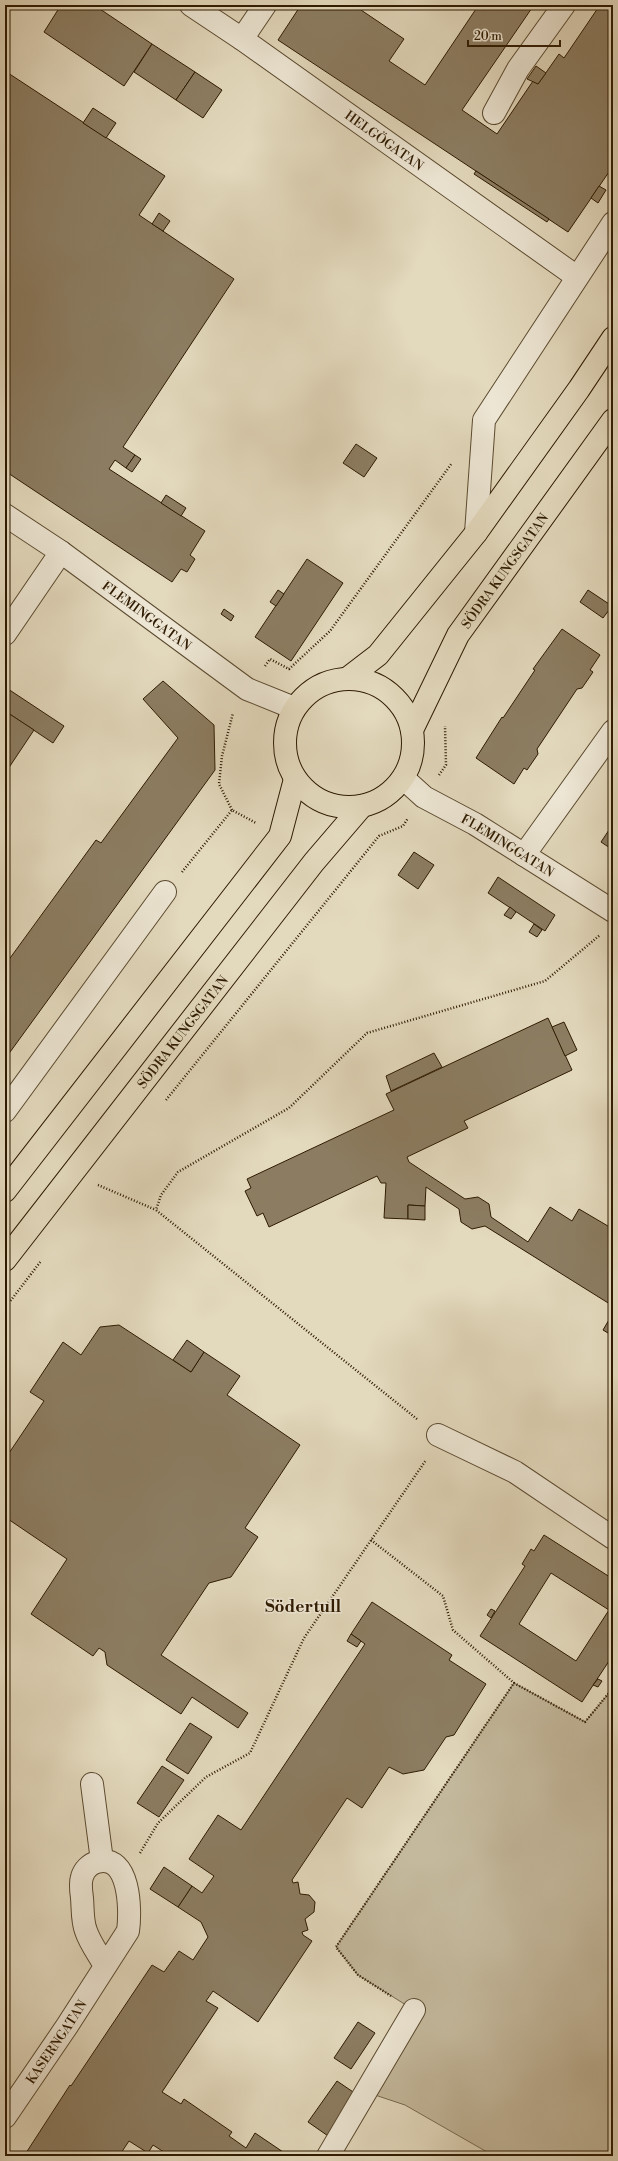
<svg xmlns="http://www.w3.org/2000/svg" width="618" height="2161" font-family="'Libre Bodoni',serif">
<style>
.green{fill:#c4b99d;stroke:#796a4e}
.building{fill:#8c7d62;stroke:#2e1a00;fill-rule:evenodd}
.lines{fill:none;stroke-linecap:round;stroke-linejoin:round}
.minor-casing{stroke:#5b4a2f;stroke-width:24}
.major-casing{stroke:#2e1a00;stroke-width:24}
.path{stroke:#2e1a00;stroke-width:2.5;stroke-dasharray:1 2;stroke-linecap:butt}
.minor{stroke:#ede6d4;stroke-width:22}
.major{stroke:#e3d9bd;stroke-width:22}
.labels{text-anchor:middle;stroke-width:3;stroke-linejoin:round;paint-order:stroke}
.street-label{font-size:13px;fill:#2e1a00;stroke:#ede6d4}
.district-label{font-size:17px;font-weight:bold;fill:#2e1a00;stroke:#ede6d4}
</style>
<rect width="100%" height="100%" fill="#e3d9bd"/>
<filter id="stains"><feTurbulence type="fractalNoise" baseFrequency=".005" numOctaves="4"/><feColorMatrix values="0 0 0 0 .2 0 0 0 0 .09 0 0 0 0 .02 0 0 0 .5 -.17"/></filter>
<radialGradient id="worn" r=".72"><stop offset=".6" stop-color="#630" stop-opacity="0"/><stop offset="1" stop-color="#630" stop-opacity=".3"/></radialGradient>
<polygon class="green" points="514,1683 585,1722 613,1688 613,2156 494,2156 405,2105 366,2092 414,2010 358,1975 336,1947"/>
<g class="building">
<polygon points="61,5 94,5 152,44 124,86 44,32"/>
<polygon points="301,5 364,5 361,10 404,39 389,61 425,85 478,6 484,10 487,5 534,5 462,110 497,134 533,81 538,84 559,54 564,58 600,5 613,5 613,166 568,232 278,40"/>
<polygon points="152,44 195,72 176,100 134,72"/>
<polygon points="536,66 546,73 538,84 527,79"/>
<polygon points="5,71 165,176 139,215 234,279 123,447 135,455 126,468 115,460 109,469 205,531 190,555 195,559 187,572 181,569 172,582 5,471"/>
<polygon points="195,72 222,90 203,118 176,100"/>
<polygon points="93,108 116,123 106,138 83,123"/>
<polygon points="476,171 549,219 547,222 474,174"/>
<polygon points="599,186 606,190 598,203 591,198"/>
<polygon points="159,213 170,221 163,231 152,224"/>
<polygon points="356,444 377,458 364,477 343,463"/>
<polygon points="135,455 141,459 132,472 126,468"/>
<polygon points="166,495 186,508 181,516 161,503"/>
<polygon points="307,559 343,583 291,661 255,637"/>
<polygon points="278,590 284,594 276,606 270,602"/>
<polygon points="588,590 612,606 603,618 580,602"/>
<polygon points="224,609 234,616 231,621 221,614"/>
<polygon points="562,629 600,655 590,670 593,672 582,688 577,689 537,749 538,754 527,770 524,768 514,784 476,758 502,717 503,718 535,670 533,669"/>
<polygon points="163,681 214,725 215,770 5,1059 5,965 96,840 101,843 178,738 143,699"/>
<polygon points="5,687 64,726 53,743 5,711"/>
<polygon points="5,711 34,730 10,766 5,762"/>
<polygon points="5,762 10,766 5,774"/>
<polygon points="613,824 613,850 601,842"/>
<polygon points="414,852 434,865 418,889 398,875"/>
<polygon points="498,877 555,915 545,931 488,893"/>
<polygon points="510,907 516,912 511,919 504,915"/>
<polygon points="534,924 542,930 537,937 529,932"/>
<polygon points="548,1018 572,1070 464,1121 468,1128 407,1157 409,1162 465,1199 478,1197 489,1204 491,1217 528,1242 550,1207 572,1221 579,1209 613,1229 613,1306 485,1226 472,1229 461,1222 459,1209 426,1187 425,1206 408,1205 408,1219 384,1218 386,1183 381,1183 377,1176 269,1227 263,1213 257,1216 245,1191 251,1188 247,1179 394,1110 386,1094"/>
<polygon points="564,1022 577,1050 565,1056 552,1027"/>
<polygon points="434,1053 442,1067 391,1091 386,1076"/>
<polygon points="408,1205 425,1206 425,1220 408,1219"/>
<polygon points="613,1313 613,1336 603,1330"/>
<polygon points="119,1325 191,1372 204,1352 240,1376 227,1395 300,1445 245,1528 258,1537 231,1577 209,1583 161,1655 248,1713 238,1728 192,1697 181,1714 107,1665 105,1652 99,1648 93,1656 31,1614 67,1559 5,1517 5,1459 44,1401 30,1392 63,1342 81,1355 100,1327"/>
<polygon points="187,1340 204,1352 191,1372 173,1360"/>
<path d="M 544,1535 L 613,1579 L 613,1655 L 582,1702 L 480,1636 L 525,1566 L 522,1564 L 531,1549 L 534,1551 ZM 551,1573 L 609,1610 L 576,1661 L 519,1624 Z"/>
<polygon points="372,1602 452,1655 449,1660 486,1684 454,1735 446,1737 424,1770 403,1774 389,1767 362,1808 347,1798 292,1880 293,1883 298,1882 300,1894 309,1895 315,1902 314,1912 305,1919 308,1930 302,1932 303,1935 312,1941 258,2022 213,1991 206,2001 218,2008 162,2092 181,2104 184,2099 232,2132 229,2136 246,2148 255,2133 289,2156 170,2156 153,2145 148,2153 129,2141 119,2156 24,2156 70,2085 71,2086 152,1965 164,1972 179,1951 193,1960 208,1937 201,1922 178,1907 192,1886 202,1893 214,1876 189,1859 218,1815 241,1830 365,1644 351,1634"/>
<polygon points="491,1609 495,1611 491,1618 487,1615"/>
<polygon points="351,1634 361,1641 357,1647 347,1641"/>
<polygon points="598,1679 602,1681 598,1687 593,1685"/>
<polygon points="190,1723 212,1737 188,1774 166,1760"/>
<polygon points="162,1766 184,1780 159,1817 137,1803"/>
<polygon points="164,1867 192,1886 178,1907 150,1889"/>
<polygon points="358,2022 375,2033 351,2069 334,2058"/>
<polygon points="337,2081 359,2096 331,2138 308,2122"/>
</g>
<g class="lines">
<defs>
<g id="minor">
<path id="s1" d="M 191,5 L 242,39 L 577,277"/>
<polyline points="242,39 265,5"/>
<polyline points="494,113 518,69 564,5"/>
<path id="s2" d="M 5,515 L 61,552 L 247,689 L 294,708"/>
<polyline points="476,533 484,420 613,223"/>
<polyline points="5,634 61,552"/>
<path id="s3" d="M 403,778 L 424,797 L 475,824 L 613,911"/>
<polyline points="524,855 613,731"/>
<polyline points="5,1111 165,892"/>
<polyline points="438,1435 515,1472 613,1538"/>
<polyline points="92,1784 102,1861"/>
<path id="s4" d="M 5,2117 L 67,2026 L 128,1931 C 131,1910 130,1853 97,1862 C 90,1864 84,1870 82,1877 C 80,1883 81,1891 82,1898 C 83,1909 82,1921 86,1931 C 90,1943 99,1955 105,1966"/>
<polyline points="328,2156 414,2010"/>
</g>
<g id="major">
<polyline points="348,678 378,655 476,533 579,389 613,338"/>
<circle cx="349" cy="743" r="64"/>
<path id="s5" d="M 412,730 L 458,635 L 613,420"/>
<polyline points="5,1191 280,836 295,779"/>
<path id="s6" d="M 5,1260 L 314,862 L 362,806"/>
</g>
</defs>
<use href="#minor" class="minor-casing"/>
<use href="#major" class="major-casing"/>
<g class="path">
<polyline points="265,666 270,659 289,669 330,631 452,463"/>
<polyline points="439,775 446,765 445,726"/>
<polyline points="232,810 219,784 222,756 233,713"/>
<polyline points="182,872 232,810 256,823"/>
<polyline points="166,1100 379,836 403,826 408,818"/>
<polyline points="98,1185 156,1210"/>
<polyline points="5,1308 41,1261"/>
<polyline points="417,1419 156,1210 161,1195 178,1172 289,1108 367,1033 545,981 600,935"/>
<polyline points="371,1540 443,1596 453,1630 514,1683"/>
<polyline points="140,1853 158,1823 206,1777 250,1753 304,1638 426,1460"/>
<polyline points="391,1996 358,1975 336,1947 514,1683 585,1722 613,1688"/>
</g>
<use href="#minor" class="minor"/>
<use href="#major" class="major"/>
</g>
<g class="labels">
<g class="street-label">
<text dy="5" stroke="none"><textPath href="#s1" startOffset="236">HELGÖGATAN</textPath></text>
<text dy="5" stroke="none"><textPath href="#s5" startOffset="185">SÖDRA KUNGSGATAN</textPath></text>
<text dy="5" stroke="none"><textPath href="#s2" startOffset="174">FLEMINGGATAN</textPath></text>
<text dy="5" stroke="none"><textPath href="#s3" startOffset="125">FLEMINGGATAN</textPath></text>
<text dy="5" stroke="none"><textPath href="#s6" startOffset="289">SÖDRA KUNGSGATAN</textPath></text>
<text dy="5" stroke="none"><textPath href="#s4" startOffset="91">KASERNGATAN</textPath></text>
</g>
<g class="district-label">
<text x="303" y="1612">Södertull</text>
</g>
</g>
<rect width="618" height="2161" fill="none" stroke="#e3d9bd" stroke-width="20"/>
<rect x="6" y="6" width="606" height="2149" fill="none" stroke="#2e1a00" stroke-width="2"/>
<rect x="10" y="10" width="598" height="2141" fill="none" stroke="#2e1a00"/>
<path d="M468 40v6h92v-6" fill="none" stroke="#2e1a00" stroke-width="2"/>
<text x="474" y="40" font-size="12" fill="#2e1a00" stroke="#ede6d4" stroke-width="3" paint-order="stroke">20 m</text>
<rect width="100%" height="100%" filter="url(#stains)"/>
<rect width="100%" height="100%" fill="url(#worn)"/>
</svg>
